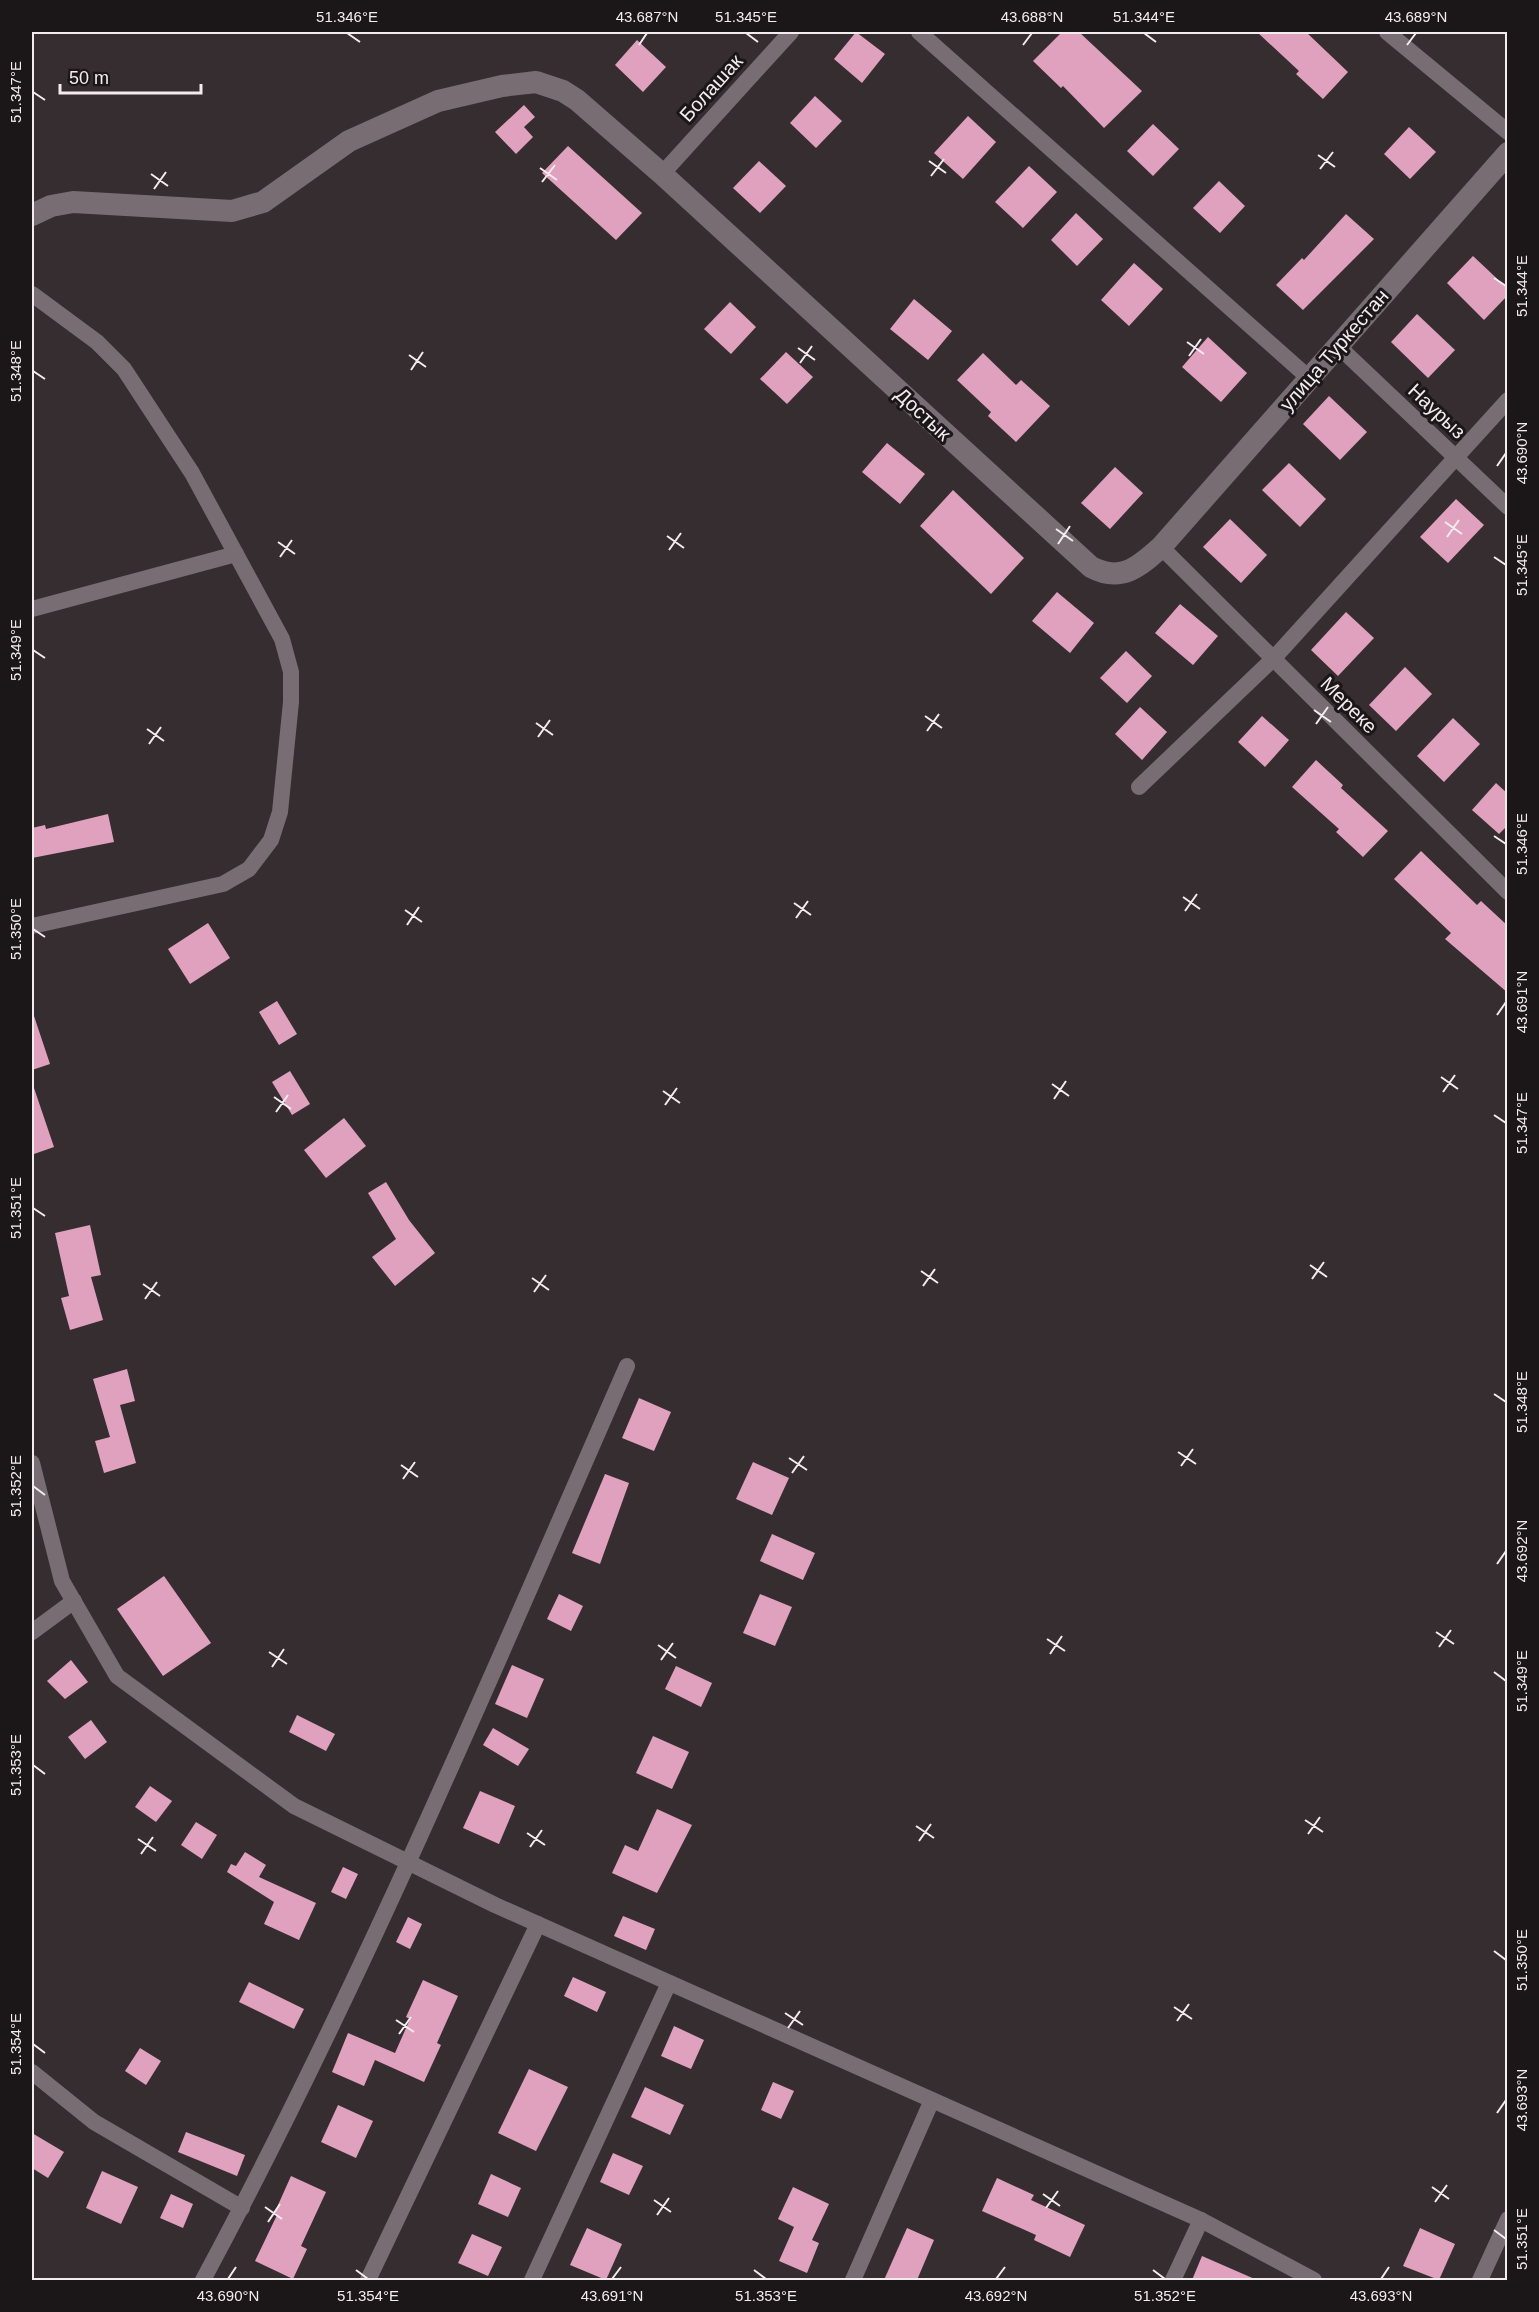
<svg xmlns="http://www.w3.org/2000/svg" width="1539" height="2312" font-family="Arial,sans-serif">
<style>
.building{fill:#e0a1be}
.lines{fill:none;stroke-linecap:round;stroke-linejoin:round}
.street{stroke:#786d72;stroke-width:16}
.secondary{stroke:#786d72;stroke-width:22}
.ticks{fill:none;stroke:#f3ecef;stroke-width:2}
.labels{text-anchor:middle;stroke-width:6;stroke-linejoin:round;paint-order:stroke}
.street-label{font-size:20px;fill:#f3ecef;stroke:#1b1618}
.neatline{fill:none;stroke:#f3ecef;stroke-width:2}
.ticks-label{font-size:15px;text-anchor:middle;fill:#f3ecef}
</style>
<rect width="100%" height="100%" fill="#362d31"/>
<g class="building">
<polygon points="856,32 885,54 862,83 834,59"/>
<polygon points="1062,32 1079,32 1142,91 1104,128 1063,86 1061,88 1033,61"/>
<polygon points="1257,32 1306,32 1348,72 1323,99 1296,74 1299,71"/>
<polygon points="637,40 666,67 643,92 615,65"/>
<polygon points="815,96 842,121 816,148 790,123"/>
<polygon points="524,105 535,117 524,127 533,137 516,154 495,132"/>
<polygon points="968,116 996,142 963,179 934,153"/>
<polygon points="1153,124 1179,149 1153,176 1127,151"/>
<polygon points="1409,127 1436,152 1410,179 1384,154"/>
<polygon points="568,146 642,213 616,240 542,173"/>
<polygon points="759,161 786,186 760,213 733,188"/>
<polygon points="1029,166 1057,192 1023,228 995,202"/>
<polygon points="1219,181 1245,206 1220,233 1193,208"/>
<polygon points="1076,213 1103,239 1077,266 1051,240"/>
<polygon points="1346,214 1374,239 1303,310 1276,285 1302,258 1304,260"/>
<polygon points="1473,256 1508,289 1508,295 1484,320 1447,283"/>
<polygon points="1134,263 1163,289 1129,326 1101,300"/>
<polygon points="914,299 952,331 928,360 890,329"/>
<polygon points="730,302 756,327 731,354 704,329"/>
<polygon points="1417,314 1455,350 1428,378 1391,342"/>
<polygon points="1208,337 1247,373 1221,402 1182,367"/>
<polygon points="786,352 813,377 787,404 760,379"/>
<polygon points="983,353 1016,385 1021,380 1050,406 1016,442 988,416 991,412 957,380"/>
<polygon points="1329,396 1367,432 1340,460 1303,424"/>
<polygon points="887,443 925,474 900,504 862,472"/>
<polygon points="1289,463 1326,499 1300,527 1262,490"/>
<polygon points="1115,467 1143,493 1110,529 1081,503"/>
<polygon points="953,490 1024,558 991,594 920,526"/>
<polygon points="1456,499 1484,525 1448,563 1420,537"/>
<polygon points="1230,519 1267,555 1241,583 1203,547"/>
<polygon points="1057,592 1094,623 1070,653 1032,621"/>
<polygon points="1180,604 1218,636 1193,665 1155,633"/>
<polygon points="1346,612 1374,638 1338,676 1311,650"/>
<polygon points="1126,651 1152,676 1127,703 1100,678"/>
<polygon points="1405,667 1432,694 1396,731 1369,705"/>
<polygon points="1140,707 1167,732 1142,760 1115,734"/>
<polygon points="1262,716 1289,740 1265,767 1238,742"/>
<polygon points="1453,718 1480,744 1444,782 1417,756"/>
<polygon points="1316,760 1343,785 1341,788 1388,831 1363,857 1336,832 1339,829 1292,787"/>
<polygon points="1496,783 1508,794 1508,825 1499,834 1472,810"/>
<polygon points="108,814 114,842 32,858 32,828 45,825 46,829"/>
<polygon points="1421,851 1477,905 1481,901 1508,926 1508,993 1445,939 1451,933 1394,879"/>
<polygon points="208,923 230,958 190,984 168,949"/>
<polygon points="277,1001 297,1034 279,1045 259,1012"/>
<polygon points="32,1016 34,1016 50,1064 32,1070"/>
<polygon points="290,1071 310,1104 292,1115 272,1082"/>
<polygon points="34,1088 54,1147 34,1154 32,1145 32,1089"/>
<polygon points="344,1118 366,1146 326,1178 304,1150"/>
<polygon points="386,1182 409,1220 435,1253 395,1286 372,1257 396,1239 368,1193"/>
<polygon points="90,1225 101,1275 91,1277 103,1320 70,1330 61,1298 69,1296 55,1233"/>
<polygon points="127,1369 135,1401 120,1405 136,1463 104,1473 95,1441 110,1437 93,1379"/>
<polygon points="639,1398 671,1412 654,1451 622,1438"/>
<polygon points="753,1462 789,1478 772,1515 736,1499"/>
<polygon points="605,1474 629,1483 600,1564 572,1553"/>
<polygon points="772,1534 815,1553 803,1580 760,1561"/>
<polygon points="164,1576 211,1643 163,1676 117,1609"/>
<polygon points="559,1594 583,1606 571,1631 547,1619"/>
<polygon points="760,1594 792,1607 775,1646 743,1633"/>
<polygon points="71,1660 88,1682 65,1699 47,1681"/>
<polygon points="512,1665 544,1679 527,1718 495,1704"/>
<polygon points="676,1666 712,1683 701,1707 665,1689"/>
<polygon points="297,1715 335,1734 326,1751 289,1732"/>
<polygon points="91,1720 107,1742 85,1759 68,1737"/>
<polygon points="493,1728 529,1749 518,1766 483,1745"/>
<polygon points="653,1736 689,1752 672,1789 636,1773"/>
<polygon points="150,1786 172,1801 156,1822 135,1807"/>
<polygon points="480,1791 515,1806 499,1844 463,1828"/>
<polygon points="657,1809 692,1825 657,1893 612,1873 625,1845 638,1851"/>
<polygon points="196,1822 217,1835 202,1859 181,1845"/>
<polygon points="245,1852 266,1865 259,1877 316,1903 299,1940 264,1924 274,1902 227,1872 231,1864 236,1866"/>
<polygon points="343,1867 358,1874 346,1899 331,1892"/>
<polygon points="623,1916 655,1929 646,1950 614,1936"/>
<polygon points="408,1917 422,1924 410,1949 396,1942"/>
<polygon points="573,1977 606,1992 597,2012 564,1996"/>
<polygon points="423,1980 458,1996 437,2043 441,2045 424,2082 375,2060 364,2086 332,2072 348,2033 395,2053 410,2019 406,2017"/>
<polygon points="249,1982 304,2009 294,2029 239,2002"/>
<polygon points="674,2026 704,2040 691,2069 661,2056"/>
<polygon points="140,2048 161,2061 146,2085 125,2071"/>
<polygon points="529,2069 568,2087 536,2151 498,2133"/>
<polygon points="773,2082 794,2091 781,2119 761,2110"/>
<polygon points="645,2087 684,2105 670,2135 631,2117"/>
<polygon points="338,2105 373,2121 356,2158 321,2142"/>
<polygon points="186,2132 245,2155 237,2176 178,2152"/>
<polygon points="32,2133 64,2152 48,2178 32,2168"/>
<polygon points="613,2153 643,2166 629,2195 600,2182"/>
<polygon points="102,2171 138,2187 121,2224 86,2208"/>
<polygon points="491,2174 521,2188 508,2217 478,2204"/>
<polygon points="291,2176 326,2192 301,2246 307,2249 293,2279 255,2261 277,2215 274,2214"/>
<polygon points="997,2178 1034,2195 1031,2200 1085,2225 1070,2257 1034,2240 1036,2235 982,2211"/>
<polygon points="793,2187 829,2204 812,2240 819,2243 807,2273 779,2261 794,2227 778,2219"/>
<polygon points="171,2194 193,2204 183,2228 160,2218"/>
<polygon points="587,2228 622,2244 606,2280 570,2265"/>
<polygon points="907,2228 934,2240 917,2280 884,2280"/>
<polygon points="1420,2228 1455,2244 1439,2280 1403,2266"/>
<polygon points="472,2234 502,2247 488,2276 458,2263"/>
<polygon points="1202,2256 1257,2280 1192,2280"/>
</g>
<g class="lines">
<g class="street">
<polyline points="919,32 1309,378"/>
<polyline points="1387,32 1508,132"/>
<polyline points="662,174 791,32"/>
<polyline points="32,294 97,342 124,369 192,473 282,639 291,672 291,702 280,812 271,840 249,869 223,884 32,926"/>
<polyline points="1338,346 1508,507"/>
<polyline points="1161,547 1508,892"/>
<polyline points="32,609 236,554"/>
<polyline points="1139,787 1273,659 1508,400"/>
<polyline points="32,1463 62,1581 117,1676 294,1806 495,1905 1201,2220 1314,2280"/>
<polyline points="32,1632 74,1601"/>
<polyline points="32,2072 94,2122 242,2208"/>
<path d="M 203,2280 C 362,1984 492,1674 627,1366"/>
<polyline points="368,2280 538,1924"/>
<polyline points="532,2280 669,1983"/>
<polyline points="853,2280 932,2100"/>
<polyline points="1173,2280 1201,2220"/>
<polyline points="1480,2280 1508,2219"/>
</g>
<path class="secondary" d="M 32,215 L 51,206 L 73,202 L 232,211 L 263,202 L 349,141 L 438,101 L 502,86 L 536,82 L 563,91 L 577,100 L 662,174 L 1091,567 C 1121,583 1139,567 1161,547 L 1508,153"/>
</g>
<path class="ticks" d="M 347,33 L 360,42M 746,33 L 758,42M 1144,33 L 1156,42M 639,45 L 647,33M 1023,45 L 1032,33M 1407,45 L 1416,33M 33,92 L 45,100M 1318,155 L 1335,167M 929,161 L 946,173M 540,168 L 557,180M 1320,169 L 1333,152M 151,174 L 168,186M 931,176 L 944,159M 542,182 L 555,165M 154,189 L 166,172M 1494,278 L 1506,286M 1187,342 L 1204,354M 798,348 L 815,360M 409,355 L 426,367M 1189,356 L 1201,339M 800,363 L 812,346M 411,370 L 423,352M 33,371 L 45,379M 1497,466 L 1506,453M 1445,522 L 1462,534M 1056,529 L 1073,541M 667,536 L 684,548M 1447,537 L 1459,520M 278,542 L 295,554M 1058,544 L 1070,526M 669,550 L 681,533M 280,557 L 292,540M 1494,557 L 1506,565M 33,650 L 45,658M 1314,710 L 1331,722M 925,716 L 942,728M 536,723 L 553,735M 1316,724 L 1328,707M 147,729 L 164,741M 927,731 L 939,714M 538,737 L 550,720M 149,744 L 161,727M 1494,836 L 1506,844M 1183,897 L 1200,909M 794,903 L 811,915M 405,910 L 422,922M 1185,911 L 1197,894M 796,918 L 808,901M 407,925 L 419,907M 33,929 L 45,937M 1497,1015 L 1506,1002M 1441,1077 L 1458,1089M 1052,1084 L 1069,1096M 663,1091 L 680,1103M 1443,1092 L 1455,1075M 274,1097 L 291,1109M 1054,1099 L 1066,1081M 665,1105 L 677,1088M 276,1112 L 288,1095M 1494,1115 L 1506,1123M 33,1208 L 45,1216M 1310,1265 L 1327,1277M 921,1271 L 938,1283M 532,1278 L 549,1290M 1312,1279 L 1324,1262M 143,1284 L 160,1296M 923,1286 L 935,1269M 534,1292 L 546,1275M 145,1299 L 157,1282M 1494,1394 L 1506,1402M 1178,1452 L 1196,1464M 789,1458 L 807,1470M 401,1465 L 418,1477M 1181,1466 L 1193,1449M 792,1473 L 804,1456M 403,1479 L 415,1462M 33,1486 L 45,1495M 1497,1564 L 1506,1551M 1436,1632 L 1454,1644M 1047,1639 L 1065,1651M 658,1645 L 676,1658M 1439,1647 L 1451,1630M 269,1652 L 287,1664M 1050,1654 L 1062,1636M 661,1660 L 673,1643M 272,1667 L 284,1649M 1494,1672 L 1506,1681M 33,1765 L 45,1774M 1305,1820 L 1323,1832M 916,1826 L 934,1838M 527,1833 L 545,1845M 1308,1834 L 1320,1817M 138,1839 L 156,1851M 919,1841 L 931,1824M 530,1847 L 542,1830M 141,1854 L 153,1837M 1494,1951 L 1506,1960M 1174,2007 L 1192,2019M 785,2013 L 803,2025M 396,2020 L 414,2032M 1177,2021 L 1189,2004M 788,2028 L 800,2011M 399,2034 L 411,2017M 33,2044 L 45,2053M 1497,2113 L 1506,2100M 1432,2187 L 1449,2199M 1043,2194 L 1060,2206M 654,2200 L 671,2212M 1435,2202 L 1447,2185M 265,2207 L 282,2219M 1046,2208 L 1058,2191M 657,2215 L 669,2198M 268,2222 L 280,2204M 1494,2230 L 1506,2239M 356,2270 L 368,2279M 754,2270 L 766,2279M 1153,2270 L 1165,2279M 228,2279 L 236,2267M 612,2279 L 621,2267M 996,2279 L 1005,2267M 1381,2279 L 1389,2267"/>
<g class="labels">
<g class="street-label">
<text transform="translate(711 88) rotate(-48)" y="7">Болашак</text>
<text transform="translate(1334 350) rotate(-49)" y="7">улица Туркестан</text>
<text transform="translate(1437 411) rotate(43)" y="7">Наурыз</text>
<text transform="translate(923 414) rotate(43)" y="7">Достык</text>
<text transform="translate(1349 705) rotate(45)" y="7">Мереке</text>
</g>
</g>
<rect width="1539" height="2312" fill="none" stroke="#1b1618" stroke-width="66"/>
<path d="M60 84v9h141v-9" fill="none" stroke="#f3ecef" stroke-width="3"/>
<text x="69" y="84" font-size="18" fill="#f3ecef" stroke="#1b1618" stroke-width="4.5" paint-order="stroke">50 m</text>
<rect x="33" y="33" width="1473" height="2246" class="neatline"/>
<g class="ticks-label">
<text x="347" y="22">51.346°E</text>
<text x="647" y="22">43.687°N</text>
<text x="746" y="22">51.345°E</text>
<text x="1032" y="22">43.688°N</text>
<text x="1144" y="22">51.344°E</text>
<text x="1416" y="22">43.689°N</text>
<text transform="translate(16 92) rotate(-90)" y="5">51.347°E</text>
<text transform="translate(1522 286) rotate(-90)" y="5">51.344°E</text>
<text transform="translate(16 371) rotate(-90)" y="5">51.348°E</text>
<text transform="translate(1522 453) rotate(-90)" y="5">43.690°N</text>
<text transform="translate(1522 565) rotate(-90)" y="5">51.345°E</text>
<text transform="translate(16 650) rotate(-90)" y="5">51.349°E</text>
<text transform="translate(1522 844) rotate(-90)" y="5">51.346°E</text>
<text transform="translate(16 929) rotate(-90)" y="5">51.350°E</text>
<text transform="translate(1522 1002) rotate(-90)" y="5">43.691°N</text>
<text transform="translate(1522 1123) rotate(-90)" y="5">51.347°E</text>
<text transform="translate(16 1208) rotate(-90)" y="5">51.351°E</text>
<text transform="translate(1522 1402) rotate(-90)" y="5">51.348°E</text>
<text transform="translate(16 1486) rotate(-90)" y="5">51.352°E</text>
<text transform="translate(1522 1551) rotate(-90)" y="5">43.692°N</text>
<text transform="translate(1522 1681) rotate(-90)" y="5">51.349°E</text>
<text transform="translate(16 1765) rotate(-90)" y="5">51.353°E</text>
<text transform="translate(1522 1960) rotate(-90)" y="5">51.350°E</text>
<text transform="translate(16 2044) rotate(-90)" y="5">51.354°E</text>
<text transform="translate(1522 2100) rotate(-90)" y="5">43.693°N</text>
<text transform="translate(1522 2239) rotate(-90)" y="5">51.351°E</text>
<text x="228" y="2301">43.690°N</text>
<text x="368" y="2301">51.354°E</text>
<text x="612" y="2301">43.691°N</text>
<text x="766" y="2301">51.353°E</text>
<text x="996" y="2301">43.692°N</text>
<text x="1165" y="2301">51.352°E</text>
<text x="1381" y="2301">43.693°N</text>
</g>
</svg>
